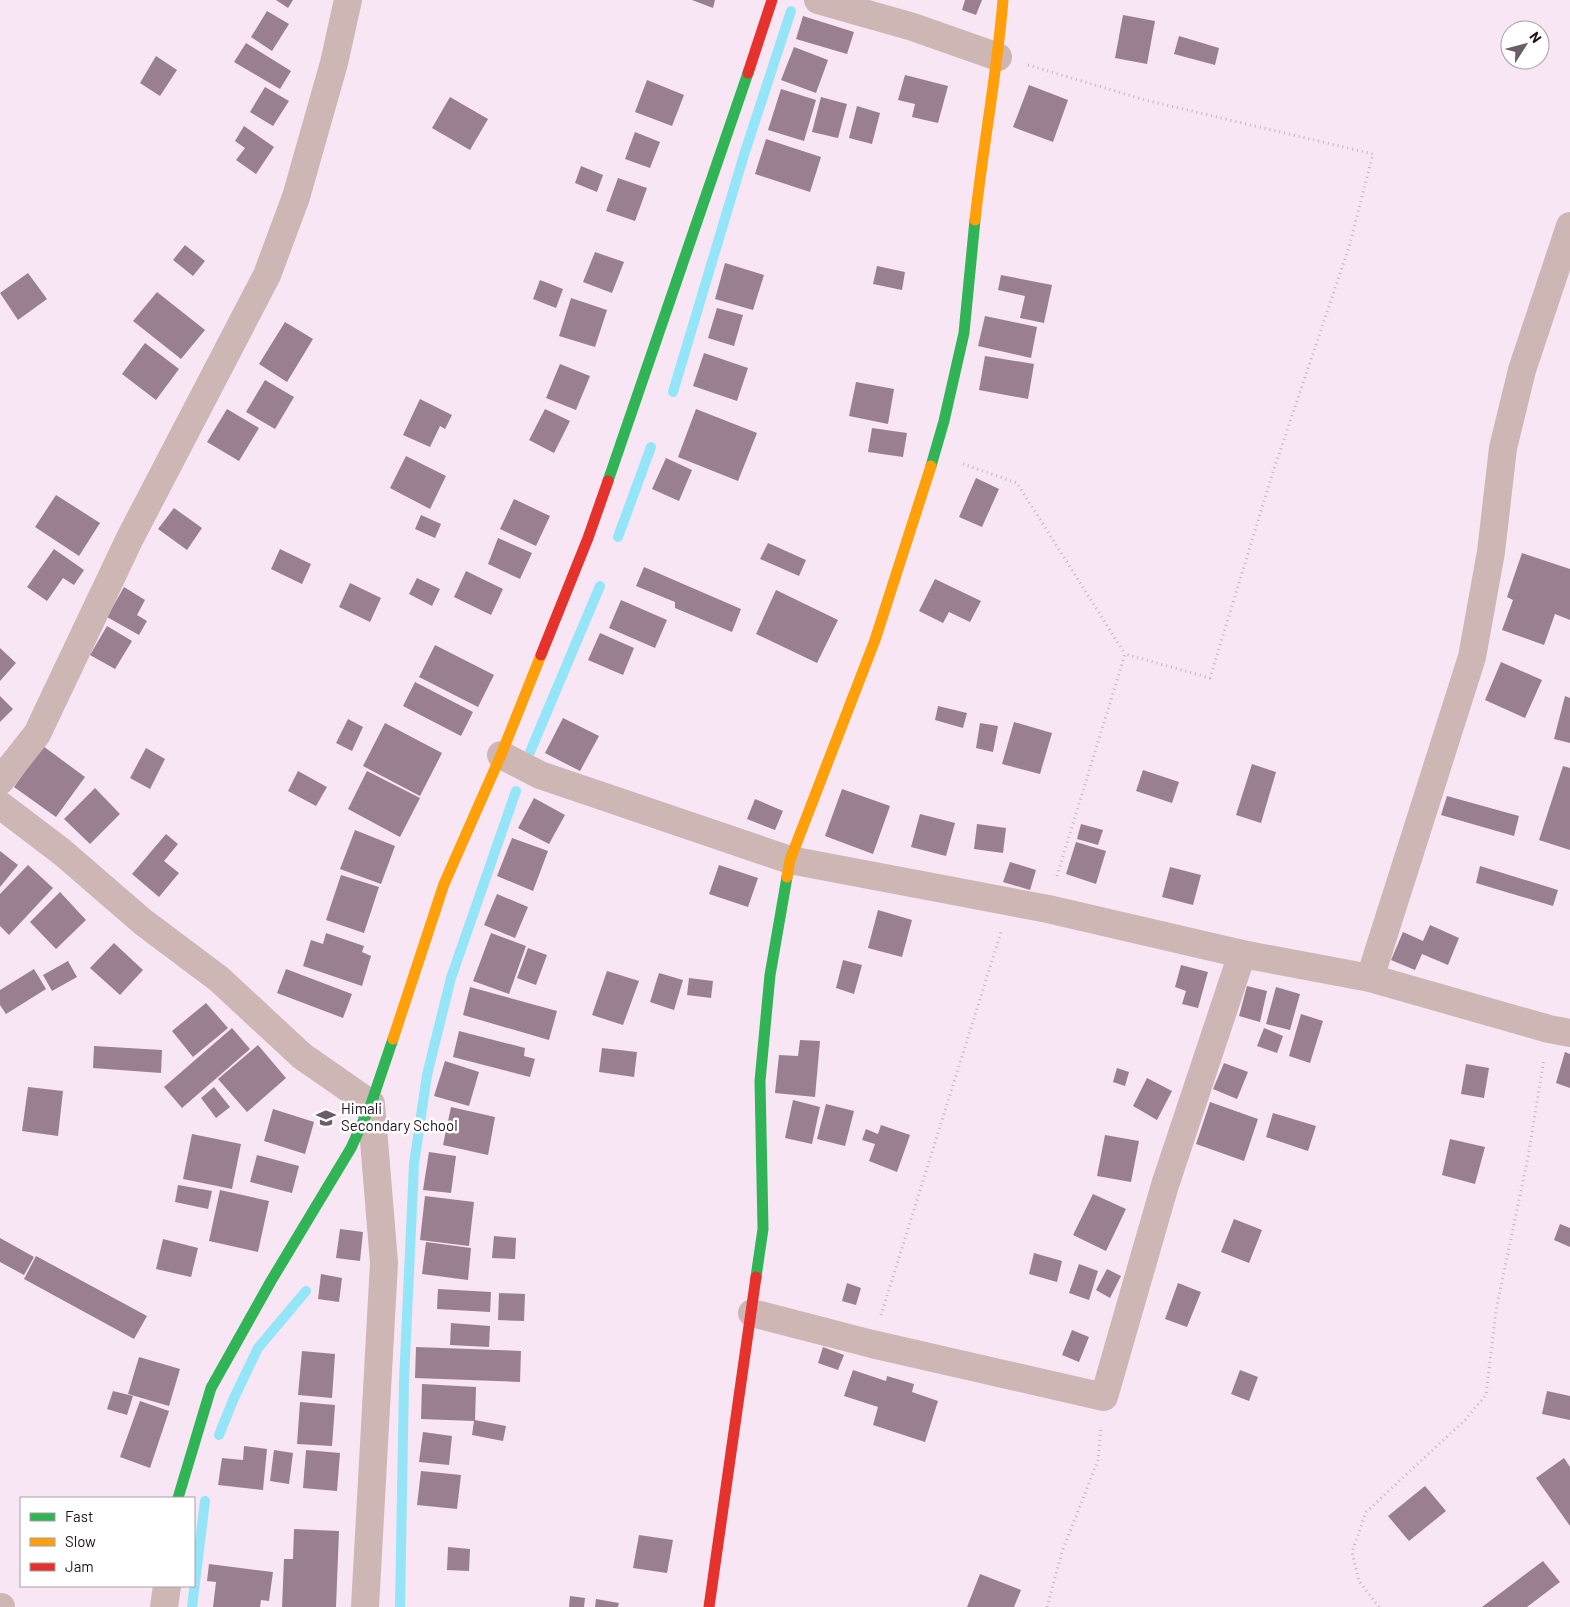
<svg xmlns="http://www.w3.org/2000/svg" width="1570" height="1607" font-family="Barlow,sans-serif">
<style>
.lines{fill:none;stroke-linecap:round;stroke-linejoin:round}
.stream{stroke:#95e5f9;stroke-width:10}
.building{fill:#9a7f91}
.path{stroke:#c6b4b6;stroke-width:3;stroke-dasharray:1 4;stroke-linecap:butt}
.street{stroke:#ceb6b4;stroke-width:28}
.fast{stroke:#30b455;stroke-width:11}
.slow{stroke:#ff9f0a;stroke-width:11}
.jam{stroke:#e5322d;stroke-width:11}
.labels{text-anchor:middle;stroke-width:5;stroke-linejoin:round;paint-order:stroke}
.poi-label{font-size:15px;fill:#1f111d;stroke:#fff;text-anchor:start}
</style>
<rect width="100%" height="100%" fill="#f8e6f5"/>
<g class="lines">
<g class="stream">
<polyline points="673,392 744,155 791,11"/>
<polyline points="618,537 651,447"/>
<polyline points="530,752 600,586"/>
<polyline points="219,1435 234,1398 258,1348 306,1291"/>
<polyline points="192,1607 205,1501"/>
<polyline points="400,1607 404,1381 414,1164 427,1075 451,978 516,791"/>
</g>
</g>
<g class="building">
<polygon points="276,0 293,0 288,8"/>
<polygon points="692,0 715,0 713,8"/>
<polygon points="965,0 982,0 976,15 962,10"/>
<polygon points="267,11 289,24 272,51 251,37"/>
<polygon points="1123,15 1155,21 1147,64 1115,58"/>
<polygon points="803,16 854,32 847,54 796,39"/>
<polygon points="1179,36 1219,48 1215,65 1174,54"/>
<polygon points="246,43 291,71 280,89 234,62"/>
<polygon points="794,47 828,60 816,93 781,80"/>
<polygon points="156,56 177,70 160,96 140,83"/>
<polygon points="905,75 948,86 938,123 912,117 915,104 898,100"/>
<polygon points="647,80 684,95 672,126 635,112"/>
<polygon points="1029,85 1068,100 1053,142 1013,127"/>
<polygon points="265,87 289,101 273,126 250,112"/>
<polygon points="781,89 816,100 804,141 768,130"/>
<polygon points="450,97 488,119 470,150 432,128"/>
<polygon points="821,97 847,104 838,138 812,132"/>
<polygon points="857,106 880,113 872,144 849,138"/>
<polygon points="244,126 274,147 256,174 236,160 245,148 235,141"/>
<polygon points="635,132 660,142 650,168 625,159"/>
<polygon points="766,139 821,157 810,192 755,174"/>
<polygon points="581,166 603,175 597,192 575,183"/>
<polygon points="618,178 647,188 635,221 606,211"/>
<polygon points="185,245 205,261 193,276 173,260"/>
<polygon points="595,252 624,262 612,293 583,282"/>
<polygon points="725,263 764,275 753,310 715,299"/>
<polygon points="877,266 905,272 902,290 873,284"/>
<polygon points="28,273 47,299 18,320 0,293"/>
<polygon points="1001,275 1052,285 1044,323 1020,318 1025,296 998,290"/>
<polygon points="540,280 563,289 556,308 533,299"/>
<polygon points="157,292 205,330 181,359 133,321"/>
<polygon points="571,298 607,310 595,347 559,336"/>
<polygon points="717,308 743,315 734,346 708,338"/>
<polygon points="985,316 1037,327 1031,358 978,346"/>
<polygon points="285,322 313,339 287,382 259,364"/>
<polygon points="145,343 179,369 156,400 122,374"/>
<polygon points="704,353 748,368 737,401 693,386"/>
<polygon points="985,356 1034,364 1028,399 979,390"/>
<polygon points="560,364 590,376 576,410 546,398"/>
<polygon points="265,380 294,397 275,429 246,412"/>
<polygon points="856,382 894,389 888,424 849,416"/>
<polygon points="420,399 452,415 445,429 440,426 430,447 403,435"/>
<polygon points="227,409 259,428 239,461 207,442"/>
<polygon points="545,409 570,421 554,453 529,440"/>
<polygon points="696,409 757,433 738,481 678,457"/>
<polygon points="872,428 907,433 903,457 868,452"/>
<polygon points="406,456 446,476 430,509 390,488"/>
<polygon points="666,458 692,470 679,501 652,489"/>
<polygon points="976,478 999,489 982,527 959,517"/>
<polygon points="56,495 100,523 79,556 35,527"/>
<polygon points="514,499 550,516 536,546 500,529"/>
<polygon points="174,508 202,528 187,550 158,529"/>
<polygon points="421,515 441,524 435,538 415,529"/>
<polygon points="498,538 532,553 520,579 488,564"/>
<polygon points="768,543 806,560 799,576 760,559"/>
<polygon points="54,549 84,570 74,585 63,578 47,601 27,587"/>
<polygon points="280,549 311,564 302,584 271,569"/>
<polygon points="1522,553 1570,569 1570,620 1555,614 1544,645 1502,630 1513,600 1507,597"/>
<polygon points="644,567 741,609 732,632 675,608 675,602 636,586"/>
<polygon points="466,571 503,589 491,615 454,597"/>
<polygon points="417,578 440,589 432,606 409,594"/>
<polygon points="935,579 981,601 970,622 949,612 943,623 919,611"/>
<polygon points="350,583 381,598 370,622 339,607"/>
<polygon points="124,587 145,600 137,615 147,621 139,635 107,617"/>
<polygon points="776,590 838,620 817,663 756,634"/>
<polygon points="621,600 667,620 655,648 609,628"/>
<polygon points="107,626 132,641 115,669 90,655"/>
<polygon points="600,633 634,648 623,675 588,660"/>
<polygon points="435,645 494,675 478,707 419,677"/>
<polygon points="0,648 16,663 0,681"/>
<polygon points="1501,662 1542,680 1525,718 1485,700"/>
<polygon points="415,682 473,712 461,736 403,706"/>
<polygon points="0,696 13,709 0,722"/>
<polygon points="1565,696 1570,698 1570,743 1554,739"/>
<polygon points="938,706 967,713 963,728 935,720"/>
<polygon points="563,718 599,736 580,771 545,753"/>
<polygon points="348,719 363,727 352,751 336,743"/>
<polygon points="1014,722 1052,733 1040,774 1002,764"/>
<polygon points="385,723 442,753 420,796 363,766"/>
<polygon points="980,723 998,726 993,752 976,748"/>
<polygon points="43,746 85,777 56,817 14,787"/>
<polygon points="146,748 165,759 150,789 130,778"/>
<polygon points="1252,764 1276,772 1261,823 1236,815"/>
<polygon points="1563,766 1570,768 1570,850 1539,840"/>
<polygon points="1143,770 1179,782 1172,803 1136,791"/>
<polygon points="298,771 327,787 316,806 288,791"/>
<polygon points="367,771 420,798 400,837 348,809"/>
<polygon points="95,788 120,814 90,844 64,819"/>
<polygon points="842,789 890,806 873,854 825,836"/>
<polygon points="1447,796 1519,816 1514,836 1441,815"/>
<polygon points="534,798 565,815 549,844 518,828"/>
<polygon points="755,799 783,811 775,830 747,819"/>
<polygon points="920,814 955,823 946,856 911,847"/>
<polygon points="977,824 1006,828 1003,853 974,849"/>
<polygon points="1081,824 1103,830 1098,845 1077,839"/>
<polygon points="355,830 395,846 381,884 340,869"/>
<polygon points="166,834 178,844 164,861 179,873 159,897 132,874"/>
<polygon points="512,838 548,851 533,891 497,876"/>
<polygon points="1076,842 1106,851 1096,884 1066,874"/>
<polygon points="0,851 18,865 0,887"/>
<polygon points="1010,862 1036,870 1030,890 1003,882"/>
<polygon points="28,865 53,888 9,935 0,926 0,894"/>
<polygon points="719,865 758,878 748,907 709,894"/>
<polygon points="1480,866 1558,890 1553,906 1476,883"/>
<polygon points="1170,867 1201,875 1193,905 1162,897"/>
<polygon points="341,875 379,887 364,933 326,920"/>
<polygon points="60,892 86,920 56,949 30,922"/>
<polygon points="497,894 528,907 515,938 484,925"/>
<polygon points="878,910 912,920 902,957 868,948"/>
<polygon points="1430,925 1459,938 1448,965 1422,954 1415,970 1391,960 1403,932 1423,941"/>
<polygon points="326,933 364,946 362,952 371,956 362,986 303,966 311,940 323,944"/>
<polygon points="491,933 526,946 509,994 473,981"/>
<polygon points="114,943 143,970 120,995 90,968"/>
<polygon points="528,948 547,955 536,985 517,978"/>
<polygon points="843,960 862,965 854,994 836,988"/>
<polygon points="68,961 77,977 52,991 43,975"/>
<polygon points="1181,965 1208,972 1198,1008 1182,1004 1186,991 1175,987"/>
<polygon points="34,969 46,989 6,1014 0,1005 0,990"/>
<polygon points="286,969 352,994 343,1018 277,993"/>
<polygon points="607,971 639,981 623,1025 592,1015"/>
<polygon points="659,973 683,980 674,1010 650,1002"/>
<polygon points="689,978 713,981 711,998 687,995"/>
<polygon points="1247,986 1267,991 1260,1022 1239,1016"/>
<polygon points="470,987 557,1011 549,1040 463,1015"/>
<polygon points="1276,987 1300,994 1290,1030 1266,1024"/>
<polygon points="206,1003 228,1028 193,1057 172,1031"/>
<polygon points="1301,1014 1323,1021 1310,1063 1289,1056"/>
<polygon points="232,1028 250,1049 182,1108 164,1087"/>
<polygon points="1264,1028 1283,1036 1277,1053 1257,1046"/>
<polygon points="459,1031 525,1048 524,1056 535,1059 530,1077 453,1057"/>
<polygon points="800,1040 820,1041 815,1097 775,1093 779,1055 798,1056"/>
<polygon points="258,1045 286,1078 247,1112 218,1079"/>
<polygon points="94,1046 162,1050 161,1073 93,1068"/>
<polygon points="602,1048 637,1052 634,1077 599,1072"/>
<polygon points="1565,1052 1570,1054 1570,1088 1556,1083"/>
<polygon points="445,1061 479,1072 469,1106 434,1096"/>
<polygon points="1224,1063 1248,1072 1237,1099 1213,1089"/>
<polygon points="1466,1064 1489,1068 1484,1098 1461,1094"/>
<polygon points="1117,1068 1129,1072 1125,1086 1113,1082"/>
<polygon points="1147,1078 1172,1091 1157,1120 1133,1106"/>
<polygon points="28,1087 63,1091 58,1136 22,1131"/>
<polygon points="214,1087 230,1107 216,1118 201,1098"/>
<polygon points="793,1100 820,1107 812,1144 785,1138"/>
<polygon points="1210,1102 1258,1119 1244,1161 1196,1144"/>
<polygon points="826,1104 854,1111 845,1146 817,1139"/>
<polygon points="451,1107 495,1117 488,1155 443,1145"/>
<polygon points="273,1109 314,1122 305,1154 264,1141"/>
<polygon points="1273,1113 1316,1126 1308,1151 1266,1137"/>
<polygon points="881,1125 910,1135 897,1172 869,1161 875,1144 862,1140 866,1129 878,1134"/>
<polygon points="192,1134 241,1144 232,1189 183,1179"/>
<polygon points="1105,1135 1139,1141 1131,1182 1097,1176"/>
<polygon points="1450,1139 1485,1147 1475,1184 1442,1175"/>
<polygon points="429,1152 456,1156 451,1193 423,1190"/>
<polygon points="257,1155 299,1166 292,1193 250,1182"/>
<polygon points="178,1185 212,1191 208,1209 175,1202"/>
<polygon points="220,1190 269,1201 258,1252 209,1241"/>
<polygon points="1093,1194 1126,1209 1106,1251 1073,1235"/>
<polygon points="425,1196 474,1202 469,1246 420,1240"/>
<polygon points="1234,1219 1262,1230 1249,1263 1221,1252"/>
<polygon points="1560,1224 1570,1228 1570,1247 1554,1240"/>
<polygon points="340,1229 363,1232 360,1261 336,1258"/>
<polygon points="494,1236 516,1238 515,1259 492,1258"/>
<polygon points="0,1238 34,1257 24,1275 0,1262"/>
<polygon points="163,1239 198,1248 191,1277 156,1269"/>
<polygon points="426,1242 471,1248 468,1280 422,1274"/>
<polygon points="1034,1253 1062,1261 1057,1282 1029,1274"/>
<polygon points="36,1256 147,1316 134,1339 24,1279"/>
<polygon points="1079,1264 1098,1271 1089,1300 1069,1293"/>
<polygon points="1107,1269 1121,1276 1110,1298 1096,1290"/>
<polygon points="321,1274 342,1278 339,1302 318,1299"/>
<polygon points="847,1283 861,1288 856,1305 842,1301"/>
<polygon points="1178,1283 1201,1292 1187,1327 1165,1319"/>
<polygon points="438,1289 491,1292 490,1312 437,1309"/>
<polygon points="499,1293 525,1294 524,1321 498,1320"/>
<polygon points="451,1323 490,1326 489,1347 450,1345"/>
<polygon points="1072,1330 1089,1337 1079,1362 1062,1355"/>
<polygon points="416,1347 521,1351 520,1382 415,1378"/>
<polygon points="823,1347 844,1355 838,1370 818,1363"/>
<polygon points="302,1351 335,1354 332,1398 298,1395"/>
<polygon points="139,1357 180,1369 169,1406 128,1394"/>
<polygon points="853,1370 886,1381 887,1376 914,1384 912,1392 938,1401 925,1442 873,1425 878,1407 844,1396"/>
<polygon points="1240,1370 1258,1377 1249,1401 1231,1394"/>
<polygon points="422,1384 476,1387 475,1420 506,1426 503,1441 472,1435 474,1421 421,1419"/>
<polygon points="113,1391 133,1396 127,1415 107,1409"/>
<polygon points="1547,1391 1570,1396 1570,1420 1542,1414"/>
<polygon points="140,1401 169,1411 150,1468 120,1457"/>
<polygon points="300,1402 335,1405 332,1446 297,1444"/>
<polygon points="423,1432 452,1436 449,1465 419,1462"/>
<polygon points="244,1446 267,1449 263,1490 218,1485 222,1458 243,1460"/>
<polygon points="274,1450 293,1453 289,1484 270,1481"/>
<polygon points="306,1450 340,1453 337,1491 303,1488"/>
<polygon points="1564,1458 1570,1467 1570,1526 1536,1478"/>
<polygon points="421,1471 461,1475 457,1509 417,1505"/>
<polygon points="1425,1486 1446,1511 1409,1541 1388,1516"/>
<polygon points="294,1529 339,1531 336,1607 282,1607 284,1559 293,1559"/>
<polygon points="639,1535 673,1540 667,1573 633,1568"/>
<polygon points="448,1547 470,1549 469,1571 447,1570"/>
<polygon points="1543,1561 1560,1582 1527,1607 1482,1607"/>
<polygon points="209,1564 273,1572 269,1601 261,1600 260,1607 213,1607 216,1582 207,1581"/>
<polygon points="980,1574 1021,1590 1014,1607 967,1607"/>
<polygon points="570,1596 585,1598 584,1607 569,1607"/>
<polygon points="596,1599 619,1603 618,1607 595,1607"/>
</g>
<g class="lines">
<g class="path">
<polyline points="1028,65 1145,100 1373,154 1349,247 1272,475 1210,678 1125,654 1056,879"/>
<polyline points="963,464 1017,483 1125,654"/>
<polyline points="881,1315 1001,932"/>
<polyline points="1047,1607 1062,1552 1098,1460 1101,1427"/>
<polyline points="1379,1607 1359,1581 1352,1552 1366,1512 1465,1420 1486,1395 1496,1310 1528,1157 1544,1059"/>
</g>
<g class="street">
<polyline points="818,0 913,27 998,57"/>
<polyline points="501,755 540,775 790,860 1048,909 1242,954 1370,978 1549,1029 1570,1033"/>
<polyline points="0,781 37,734 130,538 267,275 296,197 334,63 348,0"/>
<polyline points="0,805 62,852 143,922 219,979 302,1056 371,1104 384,1263 365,1607"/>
<polyline points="1370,978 1472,657 1491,552 1503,448 1522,370 1570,226"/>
<polyline points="752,1313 872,1344 1104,1397 1165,1185 1242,954"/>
<polyline points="0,1607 1,1607"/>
<polyline points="164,1607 167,1586"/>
</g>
<g class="fast">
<polyline points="931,466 944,421 964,333 975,220"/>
<polyline points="608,481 748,73"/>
<polyline points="756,1277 763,1229 760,1081 770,975 787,877"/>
<polyline points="178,1498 211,1388 271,1281 351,1148 371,1104 393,1039"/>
</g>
<g class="slow">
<path d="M 975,220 C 983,146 997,74 1003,0"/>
<polyline points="787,877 790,860 875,640 931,466"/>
<polyline points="393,1039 444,884 501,755 541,655"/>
</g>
<g class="jam">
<polyline points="748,73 772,0"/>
<polyline points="541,655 588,538 608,481"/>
<polyline points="709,1607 756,1277"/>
</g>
</g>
<defs>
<symbol id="school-bare" viewBox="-9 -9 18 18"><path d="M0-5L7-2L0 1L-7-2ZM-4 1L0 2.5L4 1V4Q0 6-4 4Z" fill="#6b5c69" stroke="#fff" stroke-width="2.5" paint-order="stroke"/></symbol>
</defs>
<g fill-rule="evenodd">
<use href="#school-bare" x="312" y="1104" width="28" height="28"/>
</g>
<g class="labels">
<g class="poi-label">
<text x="341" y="1114">Himali<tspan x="341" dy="17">Secondary School</tspan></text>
</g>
</g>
<rect x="20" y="1497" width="175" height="90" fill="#ffffff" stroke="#a5a0a5"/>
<rect x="30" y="1513" width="25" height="8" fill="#30b455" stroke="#a5a0a5"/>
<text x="65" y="1522" font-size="15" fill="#1f111d">Fast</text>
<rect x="30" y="1538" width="25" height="8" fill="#ff9f0a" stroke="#a5a0a5"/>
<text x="65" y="1547" font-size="15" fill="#1f111d">Slow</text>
<rect x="30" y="1563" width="25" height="8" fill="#e5322d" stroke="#a5a0a5"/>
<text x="65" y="1572" font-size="15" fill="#1f111d">Jam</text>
<g transform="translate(1525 45) rotate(54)"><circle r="24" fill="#ffffff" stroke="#a5a0a5"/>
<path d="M0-4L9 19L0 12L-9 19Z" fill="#6b5c69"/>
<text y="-8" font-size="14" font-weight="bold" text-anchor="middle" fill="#1f111d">N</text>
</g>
</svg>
